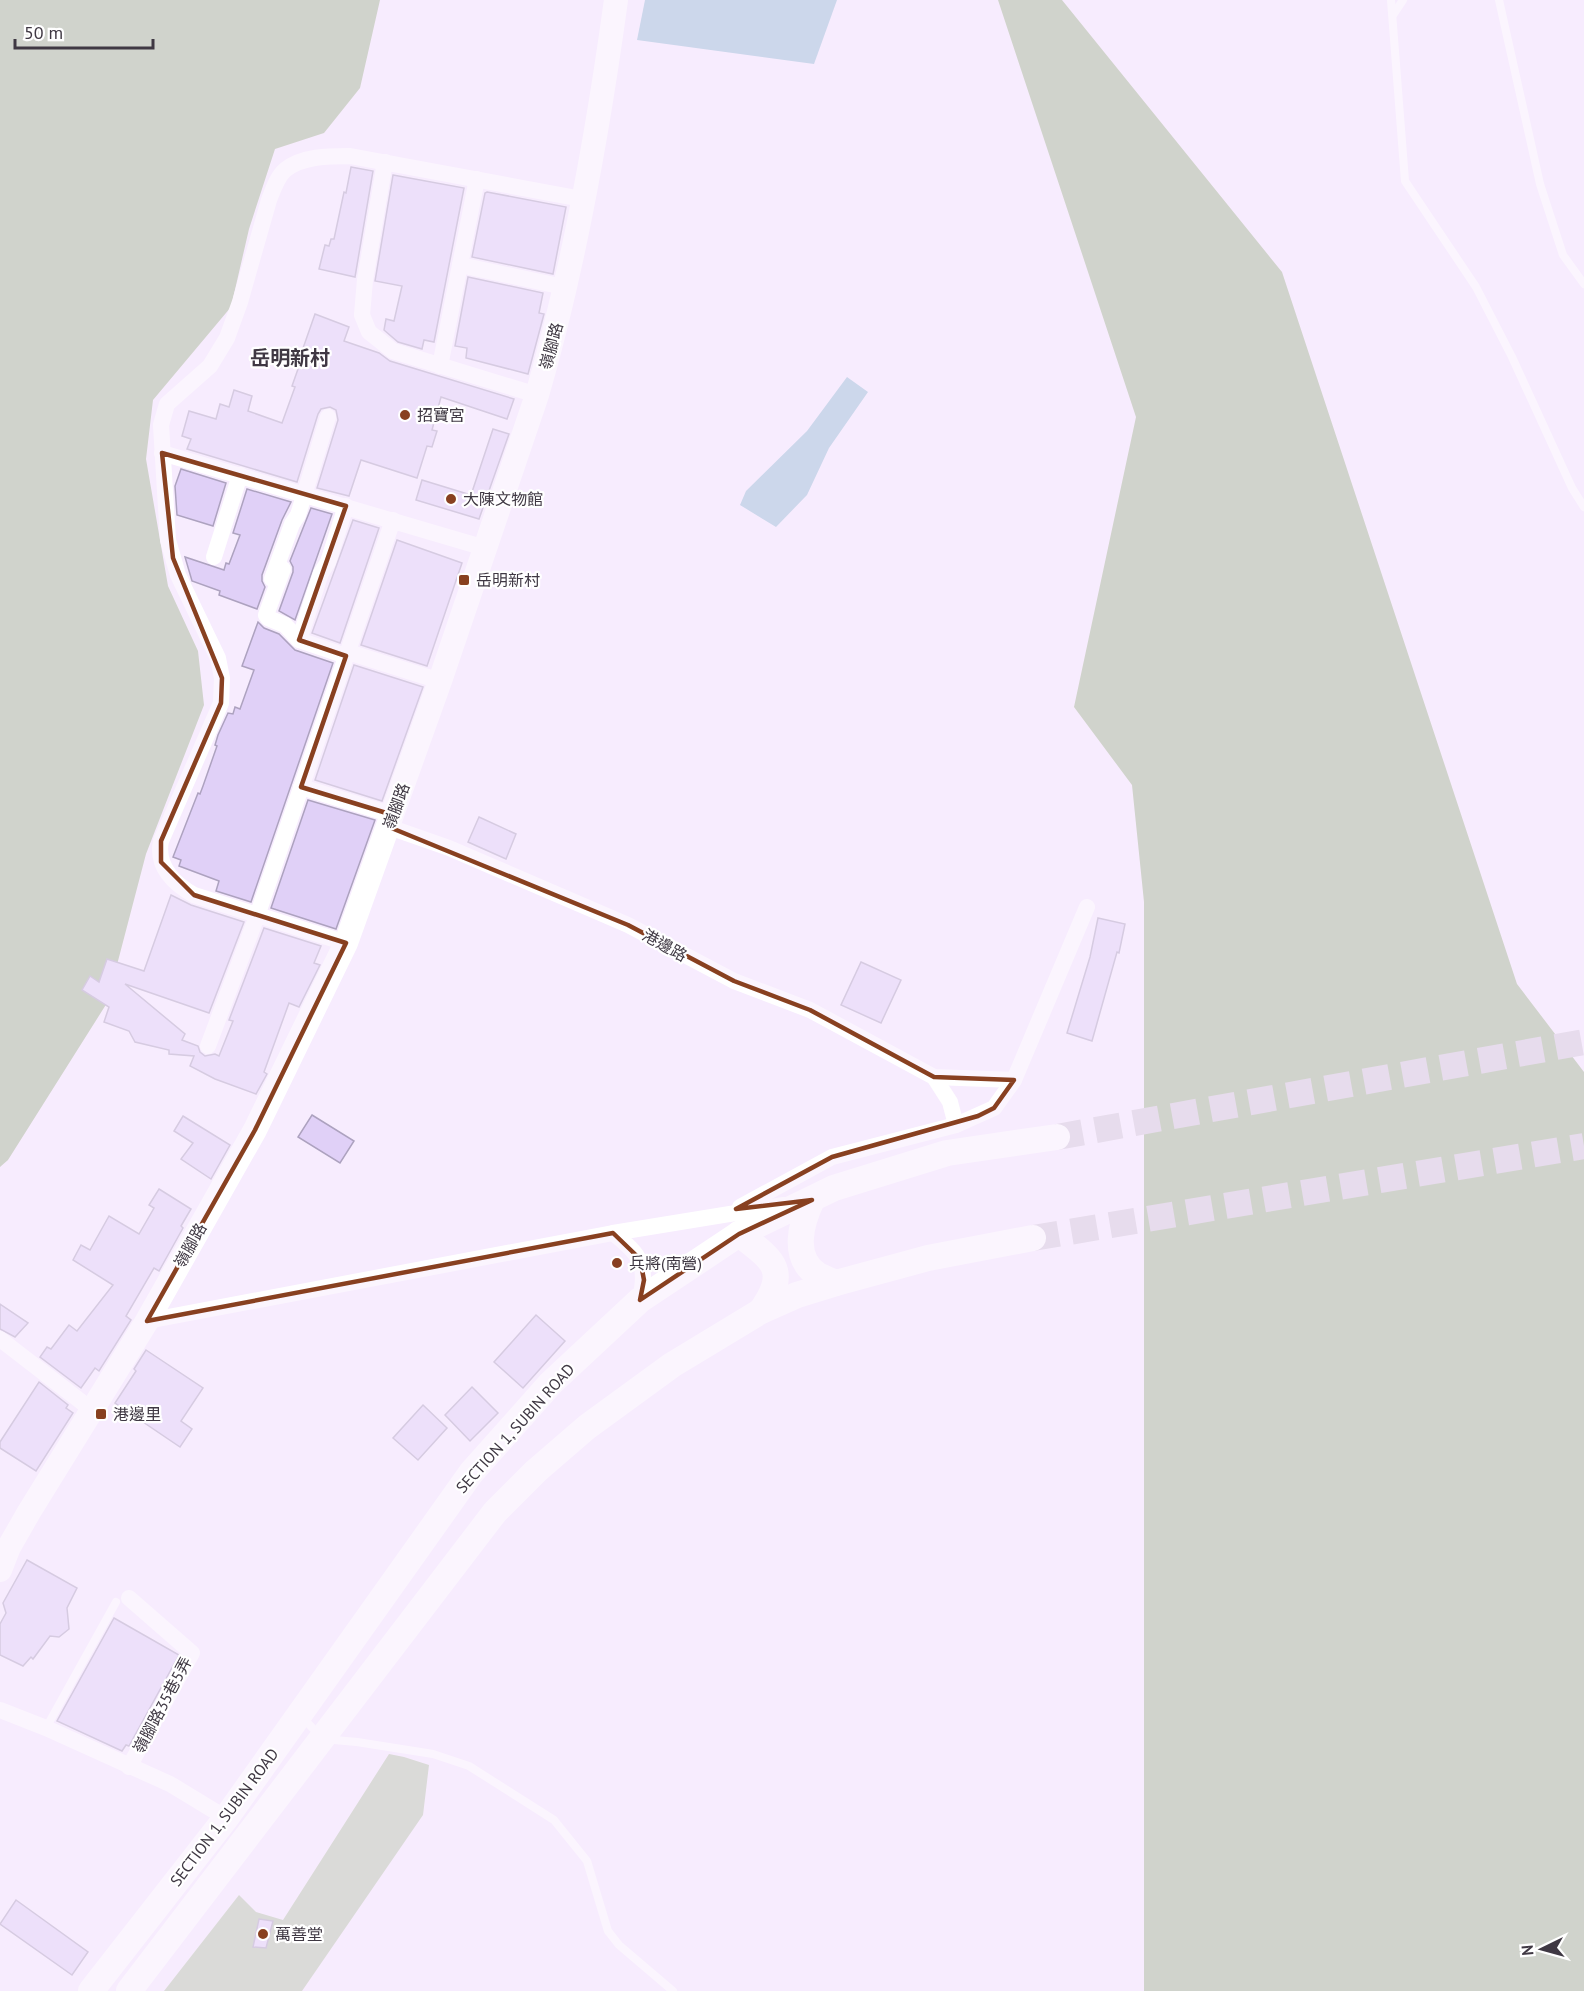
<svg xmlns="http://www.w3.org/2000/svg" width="1584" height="1991" font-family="'PT Sans','Noto Sans TC',sans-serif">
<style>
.green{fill:#b6c4aa}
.forest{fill:#a1b490}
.water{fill:#97bcd6}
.building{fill:#e0d0f7;stroke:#ada2bf;stroke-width:1.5}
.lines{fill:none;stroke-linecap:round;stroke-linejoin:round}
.primary-tunnel{stroke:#d2c8d9;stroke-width:26;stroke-dasharray:26 13;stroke-linecap:butt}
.lane{stroke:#fff;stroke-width:8}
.street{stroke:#fff;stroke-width:16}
.secondary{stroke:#fff;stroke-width:24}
.primary{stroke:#fff;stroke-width:26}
.marked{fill:none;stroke:#884020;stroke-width:4.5;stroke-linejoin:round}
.poi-dot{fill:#884020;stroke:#fff;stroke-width:2}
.labels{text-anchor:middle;stroke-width:4.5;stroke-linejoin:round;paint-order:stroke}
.street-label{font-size:16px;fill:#3f3843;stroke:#fff}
.poi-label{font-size:16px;fill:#3f3843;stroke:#fff;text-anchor:start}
.quarter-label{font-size:20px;font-weight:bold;fill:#3f3843;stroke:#fff}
</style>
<rect width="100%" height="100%" fill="#f7ecfe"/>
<polygon class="green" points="389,1754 404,1757 429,1765 423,1815 302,1991 164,1991 239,1895 256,1912 283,1920"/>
<g class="forest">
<polygon points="0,0 380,0 360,88 324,133 275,149 249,229 231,307 153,400 146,459 168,586 198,651 204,705 146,854 107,1003 8,1160 0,1167"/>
<polygon points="998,0 1062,0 1282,272 1517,984 1584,1072 1584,1991 1144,1991 1144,902 1132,785 1074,707 1136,417"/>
</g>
<g class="water">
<polygon points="645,0 837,0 814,64 637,40"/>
<polygon points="847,377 868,392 829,448 807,495 776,527 740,505 746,491 807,431"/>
</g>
<g class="building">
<polygon points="351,167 373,171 355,277 319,269 325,245 329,246 331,239 334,239 344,192 346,193"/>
<polygon points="393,175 464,188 434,342 424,340 422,349 398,342 384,330 386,319 394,321 402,286 375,281"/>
<polygon points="487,192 566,207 553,274 472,257 485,193"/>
<polygon points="468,277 543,293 539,313 544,314 528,374 466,358 467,348 455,346"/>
<polygon points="315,314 349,327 344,341 379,353 390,361 514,399 507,419 441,397 432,430 437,431 432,447 427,446 417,478 361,460 349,496 317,488 338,420 336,410 330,407 321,409 318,414 297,482 187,449 191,439 182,436 189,411 216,419 220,404 229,407 234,390 252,396 248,411 282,423 295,387 292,386 304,352 302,351"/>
<polygon points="493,429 509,434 479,519 416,500 422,480 471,495"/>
<polygon points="181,469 226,483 213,526 177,515 175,486"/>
<polygon points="247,489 291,502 282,520 262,575 262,581 265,587 257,609 219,595 220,591 192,581 185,557 224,570 226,563 229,564 240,535 233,533"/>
<polygon points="311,508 332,514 295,620 279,611 293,572 293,567 290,561"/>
<polygon points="353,520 379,528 340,643 312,633"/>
<polygon points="397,540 462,563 427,666 361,645"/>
<polygon points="258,622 264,628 279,634 295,650 333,663 251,902 216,891 219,881 179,866 181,860 173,857 198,793 200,794 203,786 217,746 215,745 218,735 228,713 233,714 235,707 240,709 254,670 242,666"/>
<polygon points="354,665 423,687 382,801 315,780"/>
<polygon points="308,800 375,820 336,929 271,908"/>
<polygon points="479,817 516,834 506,859 468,842"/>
<polygon points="171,895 191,905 244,922 209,1013 125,984 185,1034 182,1040 198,1046 200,1052 205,1056 215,1054 219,1056 233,1021 229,1020 264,928 321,946 314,963 320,965 299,1007 289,1003 264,1072 267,1074 256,1094 215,1079 190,1066 194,1056 169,1054 169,1050 135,1042 129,1031 104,1022 109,1007 82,990 90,976 99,982 107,959 144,971"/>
<polygon points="1098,918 1125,924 1119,953 1117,952 1092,1041 1067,1033 1090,957"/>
<polygon points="861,962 901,980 881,1023 841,1005"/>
<polygon points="312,1115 354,1141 340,1163 298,1137"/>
<polygon points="183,1116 230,1145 211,1179 181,1159 193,1143 174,1131"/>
<polygon points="159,1189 191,1209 181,1226 183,1228 159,1271 154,1268 126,1316 131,1320 99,1371 95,1368 81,1388 40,1357 47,1347 51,1349 69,1325 77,1331 113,1285 73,1260 81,1245 90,1250 109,1216 139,1234 154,1208 149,1205"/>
<polygon points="0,1304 28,1323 15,1337 0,1329"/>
<polygon points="536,1315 565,1341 523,1388 494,1362"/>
<polygon points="146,1350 203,1388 181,1421 192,1429 180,1447 115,1403 136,1371 134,1369"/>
<polygon points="39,1382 68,1405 66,1408 73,1413 36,1471 0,1448 0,1442"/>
<polygon points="472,1387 498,1413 470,1441 445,1415"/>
<polygon points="423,1405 447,1428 418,1460 393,1438"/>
<polygon points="27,1560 77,1588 67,1608 69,1629 59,1637 50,1636 33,1659 31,1657 23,1666 0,1655 0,1624 6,1613 3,1603"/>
<polygon points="114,1618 179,1655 129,1746 126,1745 122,1751 57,1721"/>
<polygon points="16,1900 88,1952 72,1975 0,1924"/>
<polygon points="259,1919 273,1921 266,1948 253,1947"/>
</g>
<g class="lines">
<g class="primary-tunnel">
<polyline points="1057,1137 1584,1042"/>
<polyline points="1033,1238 1584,1146"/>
</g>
<g class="lane">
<polyline points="1391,0 1405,181 1476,287 1512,357 1572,488 1584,507"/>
<polyline points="1499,0 1540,184 1563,255 1584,284"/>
<polyline points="1393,15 1403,0"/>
<polyline points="302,1717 323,1739 357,1742 433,1754 469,1766 554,1820 587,1861 608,1931 619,1945 673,1991"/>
<polyline points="46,1728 116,1602"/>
</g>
<g class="street">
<polyline points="385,162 365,280 362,315 369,332 393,351 537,395"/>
<polyline points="460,265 564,287"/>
<polyline points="440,366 477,179"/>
<polyline points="162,453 485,548"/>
<polyline points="346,506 328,562 321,573 299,640 346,656"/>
<polyline points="214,557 240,475"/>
<polyline points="283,569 266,615 268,618 285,625 299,640"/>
<polyline points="272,579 292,524 298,515 328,417"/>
<polyline points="348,652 440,681"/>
<polyline points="301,787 393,815"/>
<polyline points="389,827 449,848 628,925 734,981 810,1010 934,1077 1014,1080"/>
<path d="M 346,943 L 194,895 C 173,883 156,866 161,841 L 221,703 L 222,678 L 218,658 L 178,575 L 168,540 L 161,425 L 167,404 L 210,366 L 227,338 L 240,302 L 269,200 C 273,190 277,177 285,170 C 302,156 329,156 350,156 L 582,199"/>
<polyline points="208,1046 257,916 393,520"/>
<polyline points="934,1077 950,1102 956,1125"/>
<polyline points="740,1207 832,1157 956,1125 994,1108 1014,1080 1087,907"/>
<path d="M 613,1233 C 641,1255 648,1265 640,1300"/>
<polyline points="147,1321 613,1233 784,1205"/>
<polyline points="0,1339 92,1410"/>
<polyline points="129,1598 192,1653 129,1767"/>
<polyline points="0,1710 46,1728 170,1784 226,1818"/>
</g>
<path class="secondary" d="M 0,1570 L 9,1547 L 29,1512 L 147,1321 L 255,1130 L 346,943 L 440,681 L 537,395 C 574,268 598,132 616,0"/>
<g class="primary">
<path d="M 812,1200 C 801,1223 791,1258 818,1275 C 823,1278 830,1280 836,1283"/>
<path d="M 739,1234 C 773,1260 790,1270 761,1311"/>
<polyline points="91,1991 226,1818 471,1473 551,1383 640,1300 739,1234 834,1188 947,1153 1057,1137"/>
<polyline points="129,1991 495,1512 536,1471 587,1427 672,1365 761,1311 797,1295 836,1283 928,1258 1033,1238"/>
</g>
</g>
<path d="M0 0H1584V1991H0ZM 162,453 L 346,506 L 299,640 L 346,656 L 301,787 L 393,815 L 389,827 L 628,925 L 734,981 L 810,1010 L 934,1077 L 1014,1080 L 994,1108 L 978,1116 L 832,1157 L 736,1209 L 812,1200 L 739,1234 L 640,1300 L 644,1280 L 640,1259 L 613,1233 L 147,1321 L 255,1130 L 346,943 L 194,895 L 161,862 L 161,841 L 221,703 L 222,678 L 173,558 Z" fill="#f7ecfe" fill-opacity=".55" fill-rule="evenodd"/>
<path class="marked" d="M 162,453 L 346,506 L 299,640 L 346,656 L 301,787 L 393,815 L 389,827 L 628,925 L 734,981 L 810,1010 L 934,1077 L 1014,1080 L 994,1108 L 978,1116 L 832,1157 L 736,1209 L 812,1200 L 739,1234 L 640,1300 L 644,1280 L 640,1259 L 613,1233 L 147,1321 L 255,1130 L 346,943 L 194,895 L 161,862 L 161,841 L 221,703 L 222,678 L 173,558 Z"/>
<g class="poi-dot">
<circle cx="405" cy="415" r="6"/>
<circle cx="451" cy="499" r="6"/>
<rect x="458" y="574" width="12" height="12" rx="3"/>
<circle cx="617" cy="1263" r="6"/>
<rect x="95" y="1408" width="12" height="12" rx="3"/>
<circle cx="263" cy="1934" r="6"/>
</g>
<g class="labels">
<g class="street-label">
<text transform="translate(551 346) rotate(-75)" y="6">嶺腳路</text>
<text transform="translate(396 806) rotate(-70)" y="6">嶺腳路</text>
<text transform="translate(665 945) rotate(29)" y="6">港邊路</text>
<text transform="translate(190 1245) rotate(-61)" y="6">嶺腳路</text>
<text transform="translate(515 1428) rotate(-48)" y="6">SECTION 1, SUBIN ROAD</text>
<text transform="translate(162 1705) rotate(-62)" y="6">嶺腳路35巷5弄</text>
<text transform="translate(224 1817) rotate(-53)" y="6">SECTION 1, SUBIN ROAD</text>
</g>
<g class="poi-label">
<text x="417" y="421">招寶宮</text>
<text x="463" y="505">大陳文物館</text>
<text x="476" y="586">岳明新村</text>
<text x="629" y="1269">兵將(南營)</text>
<text x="113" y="1420">港邊里</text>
<text x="275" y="1940">萬善堂</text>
</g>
<g class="quarter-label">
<text x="290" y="365">岳明新村</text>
</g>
</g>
<g transform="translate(1542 1949) rotate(265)" stroke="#ffffff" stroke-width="4.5" paint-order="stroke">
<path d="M0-4.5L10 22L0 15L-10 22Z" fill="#3f3843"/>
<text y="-9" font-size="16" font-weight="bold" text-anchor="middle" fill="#3f3843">N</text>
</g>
<path d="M15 39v9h138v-9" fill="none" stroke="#3f3843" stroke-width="3"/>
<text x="24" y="39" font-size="18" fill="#3f3843" stroke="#ffffff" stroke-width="4.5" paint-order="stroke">50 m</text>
</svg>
